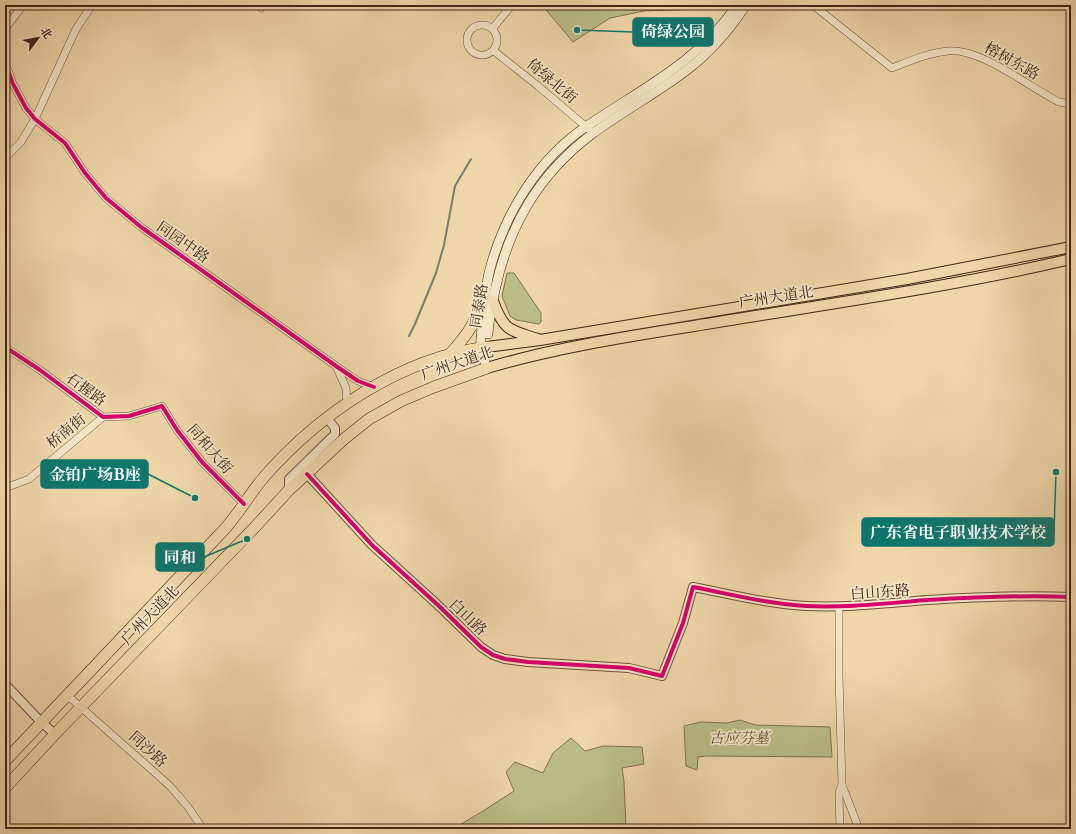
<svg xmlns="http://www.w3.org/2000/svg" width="1076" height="834" font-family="Cardo,'Noto Serif SC',serif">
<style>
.green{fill:#bbbd85;stroke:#7e714e}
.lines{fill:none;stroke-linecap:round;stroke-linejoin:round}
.stream{stroke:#757e6f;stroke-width:2}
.minor-casing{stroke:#6c513a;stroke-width:8}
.tertiary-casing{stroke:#6c513a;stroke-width:10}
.secondary-casing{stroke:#402516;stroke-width:10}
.primary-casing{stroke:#402516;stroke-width:12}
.trunk-casing{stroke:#402516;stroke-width:12}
.minor{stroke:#f4e4c6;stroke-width:7}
.tertiary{stroke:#f4e4c6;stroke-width:8}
.secondary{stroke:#f4e4c6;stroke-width:9}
.primary{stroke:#eed6a8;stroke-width:10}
.trunk{stroke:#eed6a8;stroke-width:11}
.cycleway-casing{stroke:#f4e4c6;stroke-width:6}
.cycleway{stroke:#d6006c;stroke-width:4}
.labels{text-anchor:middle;stroke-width:3.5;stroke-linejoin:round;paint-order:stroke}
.street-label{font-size:15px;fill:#402516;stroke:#f4e4c6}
.park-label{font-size:15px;font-style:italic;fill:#5f4b32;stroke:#f4e4c6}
.leader{fill:none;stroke:#0f766e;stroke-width:1.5}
.callout-dot{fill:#0f766e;stroke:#f4e4c6;stroke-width:1.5}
.callout{fill:#0f766e;stroke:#0f766e;stroke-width:1.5}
.callout-label{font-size:16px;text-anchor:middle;font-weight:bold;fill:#fff}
</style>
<rect width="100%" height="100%" fill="#eed6a8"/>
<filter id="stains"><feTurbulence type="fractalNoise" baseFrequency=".005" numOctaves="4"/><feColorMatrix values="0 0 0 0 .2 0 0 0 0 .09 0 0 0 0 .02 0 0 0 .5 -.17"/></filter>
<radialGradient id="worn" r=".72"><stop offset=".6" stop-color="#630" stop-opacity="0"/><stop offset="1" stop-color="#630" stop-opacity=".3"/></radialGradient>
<g class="green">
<polygon points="542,5 714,5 704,9 644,11 610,18 573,42"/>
<polygon points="507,273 514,273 541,313 541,322 539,324 516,320 510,316 502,296"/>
<polygon points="740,720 755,725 830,727 832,757 706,756 698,757 697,770 686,766 684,726 701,722 727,723"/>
<polygon points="571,738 585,751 603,746 642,747 644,764 622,768 624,781 626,829 453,829 483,811 514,791 506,772 515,762 543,773 553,753"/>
</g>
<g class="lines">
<polyline class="stream" points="409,336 415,324 436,273 444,245 455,186 471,159"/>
<defs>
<g id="minor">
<polyline points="257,5 261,8 263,5"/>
<path d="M 813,5 L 892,68 C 910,61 928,53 948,51 C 981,48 1029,87 1059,102 L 1071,104"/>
<circle cx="482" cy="40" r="15"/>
<polyline points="5,29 23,5"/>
<polyline points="492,29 512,5"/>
<polyline points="494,51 538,86 590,130"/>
<polyline points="5,62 13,84 26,108 35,119 65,143 85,173 106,198 141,227 336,366 358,381 374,387"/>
<polyline points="5,158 21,142 35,119 76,29 92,5"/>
<polyline points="5,347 40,370 103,417 129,416 162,406 177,430 202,462 244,504"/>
<polyline points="337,368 346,388 347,404"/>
<polyline points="5,488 29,479 103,417"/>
<polyline points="839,607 839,675 842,785 859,829"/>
<polyline points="67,695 170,786 188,807 203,829"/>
<polyline points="840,829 839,797 839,792 842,785"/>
</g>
<g id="tertiary">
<path d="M 307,474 L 372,545 L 439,606 L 481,647 L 493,655 L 505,659 L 528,662 L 629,668 L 662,676 L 683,623 L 693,587 C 730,594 768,604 806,606 C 847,608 888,603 928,600 C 976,597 1023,595 1071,597"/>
<polyline points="289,490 289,479 335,434 335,428 327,418"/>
<polyline points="5,684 41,722 55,734"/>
</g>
<g id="secondary">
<path d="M 488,334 C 489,319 492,304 495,290 C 509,225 539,174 592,134 C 623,111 657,93 687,70 C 711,52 730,29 746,5"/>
<path d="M 487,368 C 485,361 481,354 481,347 C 480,340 482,333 482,326 C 484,307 485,288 490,269 C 505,213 538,159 587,126 C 641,89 699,62 737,5"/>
</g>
<g id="primary">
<path d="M 493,301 C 504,331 509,330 538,339"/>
<polyline points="487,347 540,340 907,279 1071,247"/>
<path d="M 487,368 C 554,348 625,337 694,326 C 820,305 947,288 1071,259"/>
</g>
<g id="trunk">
<path d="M 450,354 C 469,333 475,323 485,296"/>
<path d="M 5,761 C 77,686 148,609 220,534 C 237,517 248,496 264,477 C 320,413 401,358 487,347"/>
<polyline points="5,788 55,734 255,527 289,490 344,439 369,419 401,401 434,387 487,368"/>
</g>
</defs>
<use href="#minor" class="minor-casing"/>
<use href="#tertiary" class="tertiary-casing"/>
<use href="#secondary" class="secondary-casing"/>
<use href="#primary" class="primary-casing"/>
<use href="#trunk" class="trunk-casing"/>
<use href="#minor" class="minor"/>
<use href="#tertiary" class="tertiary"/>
<use href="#secondary" class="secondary"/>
<use href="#primary" class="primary"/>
<use href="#trunk" class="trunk"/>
<defs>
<g id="cycleway">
<polyline points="5,62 13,84 26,108 35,119 65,143 85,173 106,198 141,227 336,366 358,381 374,387"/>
<polyline points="5,347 40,370 103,417 129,416 162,406 177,430 202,462 244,504"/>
<path d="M 307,474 L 372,545 L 439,606 L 481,647 L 493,655 L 505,659 L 528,662 L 629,668 L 662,676 L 683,623 L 693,587 C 730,594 768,604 806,606 C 847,608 888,603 928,600 C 976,597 1023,595 1071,597"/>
</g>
</defs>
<use href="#cycleway" class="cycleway-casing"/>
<use href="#cycleway" class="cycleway"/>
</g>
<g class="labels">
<g class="street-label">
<text transform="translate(1012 61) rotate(29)" y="5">榕树东路</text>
<text transform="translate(552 81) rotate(40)" y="5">倚绿北街</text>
<text transform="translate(183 242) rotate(35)" y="5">同园中路</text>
<text transform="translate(776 297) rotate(-9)" y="5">广州大道北</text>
<text transform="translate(479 306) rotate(-81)" y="5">同泰路</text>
<text transform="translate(457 363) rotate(-19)" y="5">广州大道北</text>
<text transform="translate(86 389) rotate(36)" y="5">石握路</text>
<text transform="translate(66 431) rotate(-39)" y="5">桥南街</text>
<text transform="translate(210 449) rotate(49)" y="5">同和大街</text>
<text transform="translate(880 592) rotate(-4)" y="5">白山东路</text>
<text transform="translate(150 615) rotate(-46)" y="5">广州大道北</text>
<text transform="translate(468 617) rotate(44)" y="5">白山路</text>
<text transform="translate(148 749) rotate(42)" y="5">同沙路</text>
</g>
<g class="park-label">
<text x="739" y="743">古应芬墓</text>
</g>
</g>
<path class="leader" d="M577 30L633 32M195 498L148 474M1056 472L1054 532M247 539L204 557"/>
<g class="callout-dot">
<circle cx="577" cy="30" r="4"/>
<circle cx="195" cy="498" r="4"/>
<circle cx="1056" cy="472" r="4"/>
<circle cx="247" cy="539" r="4"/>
</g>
<g class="callout">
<rect x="633" y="18" width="80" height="28" rx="4"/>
<rect x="41" y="460" width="107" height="28" rx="4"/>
<rect x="862" y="518" width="192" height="28" rx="4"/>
<rect x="156" y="543" width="48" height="28" rx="4"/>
</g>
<g class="callout-label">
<text x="673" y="37">倚绿公园</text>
<text x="95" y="480">金铂广场B座</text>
<text x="958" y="538">广东省电子职业技术学校</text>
<text x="180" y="563">同和</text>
</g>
<rect width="1076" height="834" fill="none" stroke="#eed6a8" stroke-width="20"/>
<rect x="6" y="6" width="1064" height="822" fill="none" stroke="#402516" stroke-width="2"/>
<rect x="10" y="10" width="1056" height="814" fill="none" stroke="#402516"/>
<g transform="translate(38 38) rotate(58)" stroke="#f4e4c6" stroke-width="3" paint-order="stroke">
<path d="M0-3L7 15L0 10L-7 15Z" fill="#402516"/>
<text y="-6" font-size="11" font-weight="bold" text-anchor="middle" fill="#402516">北</text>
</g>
<rect width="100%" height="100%" filter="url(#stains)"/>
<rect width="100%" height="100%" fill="url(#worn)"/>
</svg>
